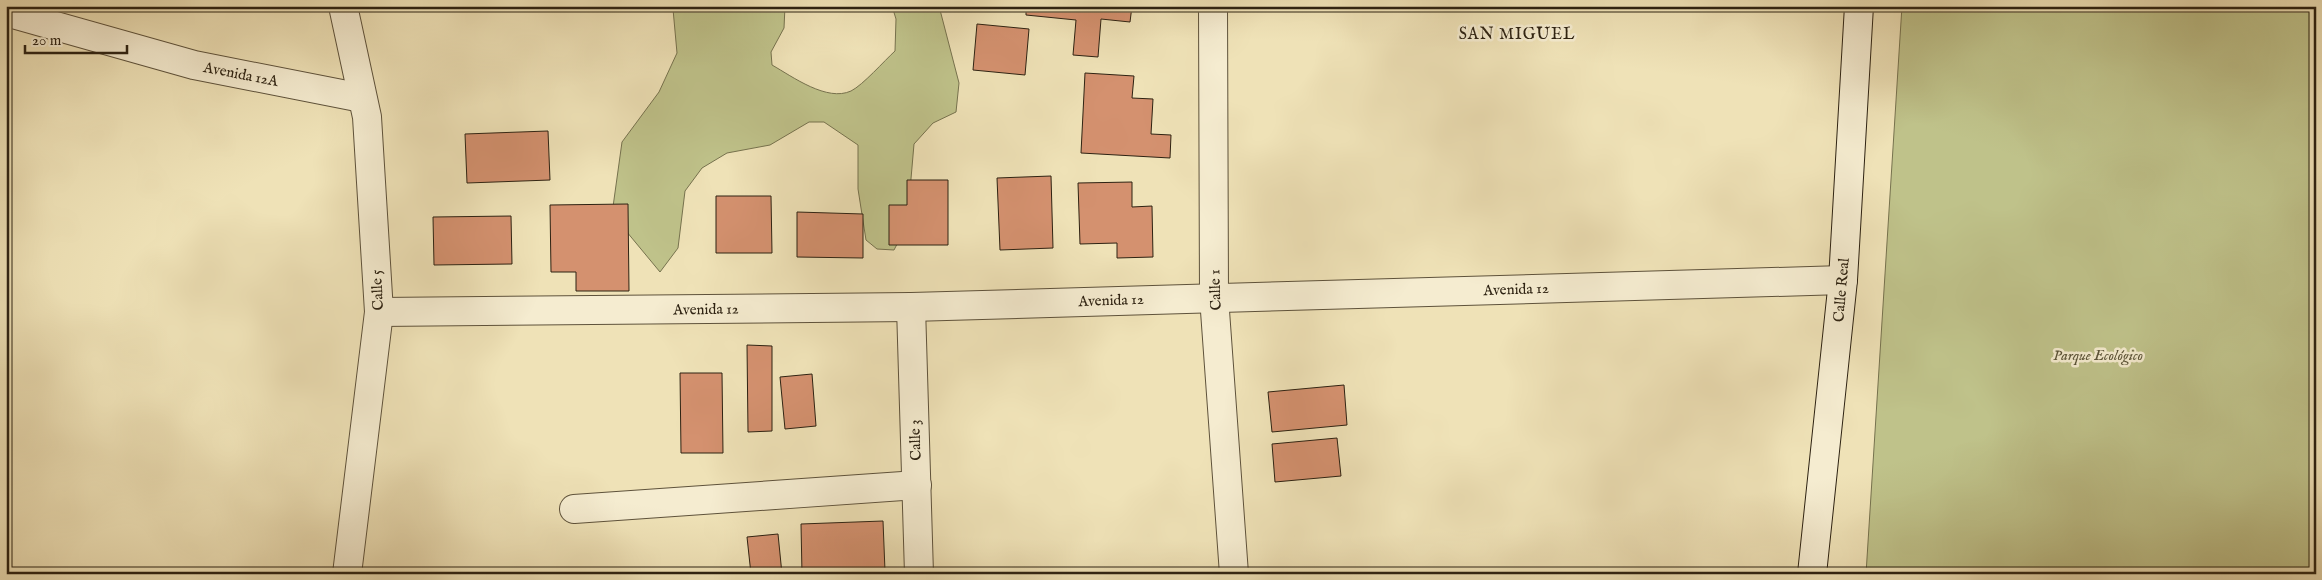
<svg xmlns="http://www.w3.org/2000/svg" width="2322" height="580" font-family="'IM FELL English',serif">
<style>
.green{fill:#bfc28a;stroke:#76724e}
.building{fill:#d4916f;stroke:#2d2212}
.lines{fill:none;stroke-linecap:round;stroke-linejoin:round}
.street-casing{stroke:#5e523b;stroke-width:30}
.secondary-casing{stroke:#2d2212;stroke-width:30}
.street{stroke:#f5ecd0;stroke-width:28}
.secondary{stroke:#f5ecd0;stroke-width:28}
.labels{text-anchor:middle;stroke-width:5;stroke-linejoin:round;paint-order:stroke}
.street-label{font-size:15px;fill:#2d2212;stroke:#f5ecd0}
.park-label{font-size:15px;font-style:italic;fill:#595236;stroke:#f5ecd0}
.neighbourhood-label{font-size:16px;letter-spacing:1px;fill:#2d2212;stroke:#f5ecd0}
</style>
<rect width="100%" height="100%" fill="#efe2b7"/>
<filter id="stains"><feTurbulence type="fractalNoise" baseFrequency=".004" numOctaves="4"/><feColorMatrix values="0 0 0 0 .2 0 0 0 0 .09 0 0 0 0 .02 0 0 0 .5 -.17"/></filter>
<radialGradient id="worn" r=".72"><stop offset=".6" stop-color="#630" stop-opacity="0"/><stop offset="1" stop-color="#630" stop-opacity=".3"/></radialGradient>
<g class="green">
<path d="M 669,6 L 785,6 L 784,28 L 771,52 L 772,65 C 793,77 827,102 851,91 C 863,85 884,61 895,51 L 896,19 L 892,6 L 939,6 L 959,83 L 956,112 L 933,123 L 914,144 L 907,225 L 894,250 L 877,249 L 866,240 L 858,189 L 858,145 L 824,122 L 809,122 L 770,145 L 727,153 L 702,168 L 685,191 L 678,248 L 660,272 L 612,214 L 622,142 L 659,92 L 677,53 L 673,9 Z"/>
<polygon points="1902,6 2316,6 2316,574 1866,574"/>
</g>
<g class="building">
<polygon points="1026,6 1132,6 1130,22 1101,19 1098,57 1073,55 1076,20 1026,15"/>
<polygon points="977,24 1029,29 1025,75 973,70"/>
<polygon points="1085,73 1134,76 1132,98 1153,99 1151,134 1171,135 1170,158 1081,153"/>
<polygon points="548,131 550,180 467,183 465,134"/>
<polygon points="1051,176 1053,248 1000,250 997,178"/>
<polygon points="907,180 948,180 948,245 889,245 889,205 907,205"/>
<polygon points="1132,182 1132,207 1152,206 1153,257 1117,258 1117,243 1080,244 1078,183"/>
<polygon points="716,196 771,196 772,253 716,253"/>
<polygon points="628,204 629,291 576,291 576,272 551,272 550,205"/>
<polygon points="797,212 863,214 863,258 797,257"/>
<polygon points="511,216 512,264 434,265 433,217"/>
<polygon points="747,345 772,346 772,431 748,432"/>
<polygon points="680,373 722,373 723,453 681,453"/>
<polygon points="812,374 816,426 785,429 780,377"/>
<polygon points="1344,385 1347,425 1272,432 1268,392"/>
<polygon points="1337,438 1341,476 1275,482 1272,444"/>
<polygon points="883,521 885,571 802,574 801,524"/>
<polygon points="778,534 782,574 751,574 747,537"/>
</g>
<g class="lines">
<defs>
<g id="street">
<polyline points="343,6 367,117 379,312 347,574"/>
<polyline points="1213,6 1214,297 1234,574"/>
<polyline points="6,12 194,65 362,98"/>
<polyline points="911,307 919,574"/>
<polyline points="379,312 911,307 1843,280"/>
<polyline points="574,509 917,485"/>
</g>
<polyline id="secondary" points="1812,574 1843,280 1859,6"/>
</defs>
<use href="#street" class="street-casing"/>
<use href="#secondary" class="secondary-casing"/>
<use href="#street" class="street"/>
<use href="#secondary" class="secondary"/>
</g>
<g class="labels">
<g class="street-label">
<text transform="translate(241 74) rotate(11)" y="5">Avenida 12A</text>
<text transform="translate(1516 289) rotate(-2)" y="5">Avenida 12</text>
<text transform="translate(377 290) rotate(-93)" y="5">Calle 5</text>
<text transform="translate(1215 290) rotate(-92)" y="5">Calle 1</text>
<text transform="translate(1841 290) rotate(-85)" y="5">Calle Real</text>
<text transform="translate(1111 300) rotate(-2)" y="5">Avenida 12</text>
<text transform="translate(706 309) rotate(-1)" y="5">Avenida 12</text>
<text transform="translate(915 440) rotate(-92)" y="5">Calle 3</text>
</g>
<g class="park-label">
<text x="2098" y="360">Parque Ecológico</text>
</g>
<g class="neighbourhood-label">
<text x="1517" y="39">SAN MIGUEL</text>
</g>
</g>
<rect width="2322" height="580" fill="none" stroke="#efe2b7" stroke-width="25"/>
<rect x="8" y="8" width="2307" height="565" fill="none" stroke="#2d2212" stroke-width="2.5"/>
<rect x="12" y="12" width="2297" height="555" fill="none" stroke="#2d2212"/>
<path d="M25 45v8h102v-8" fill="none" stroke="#2d2212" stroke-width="2.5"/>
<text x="32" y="45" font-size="15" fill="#2d2212" stroke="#f5ecd0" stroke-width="4" paint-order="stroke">20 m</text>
<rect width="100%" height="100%" filter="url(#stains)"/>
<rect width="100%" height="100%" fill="url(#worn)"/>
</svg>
